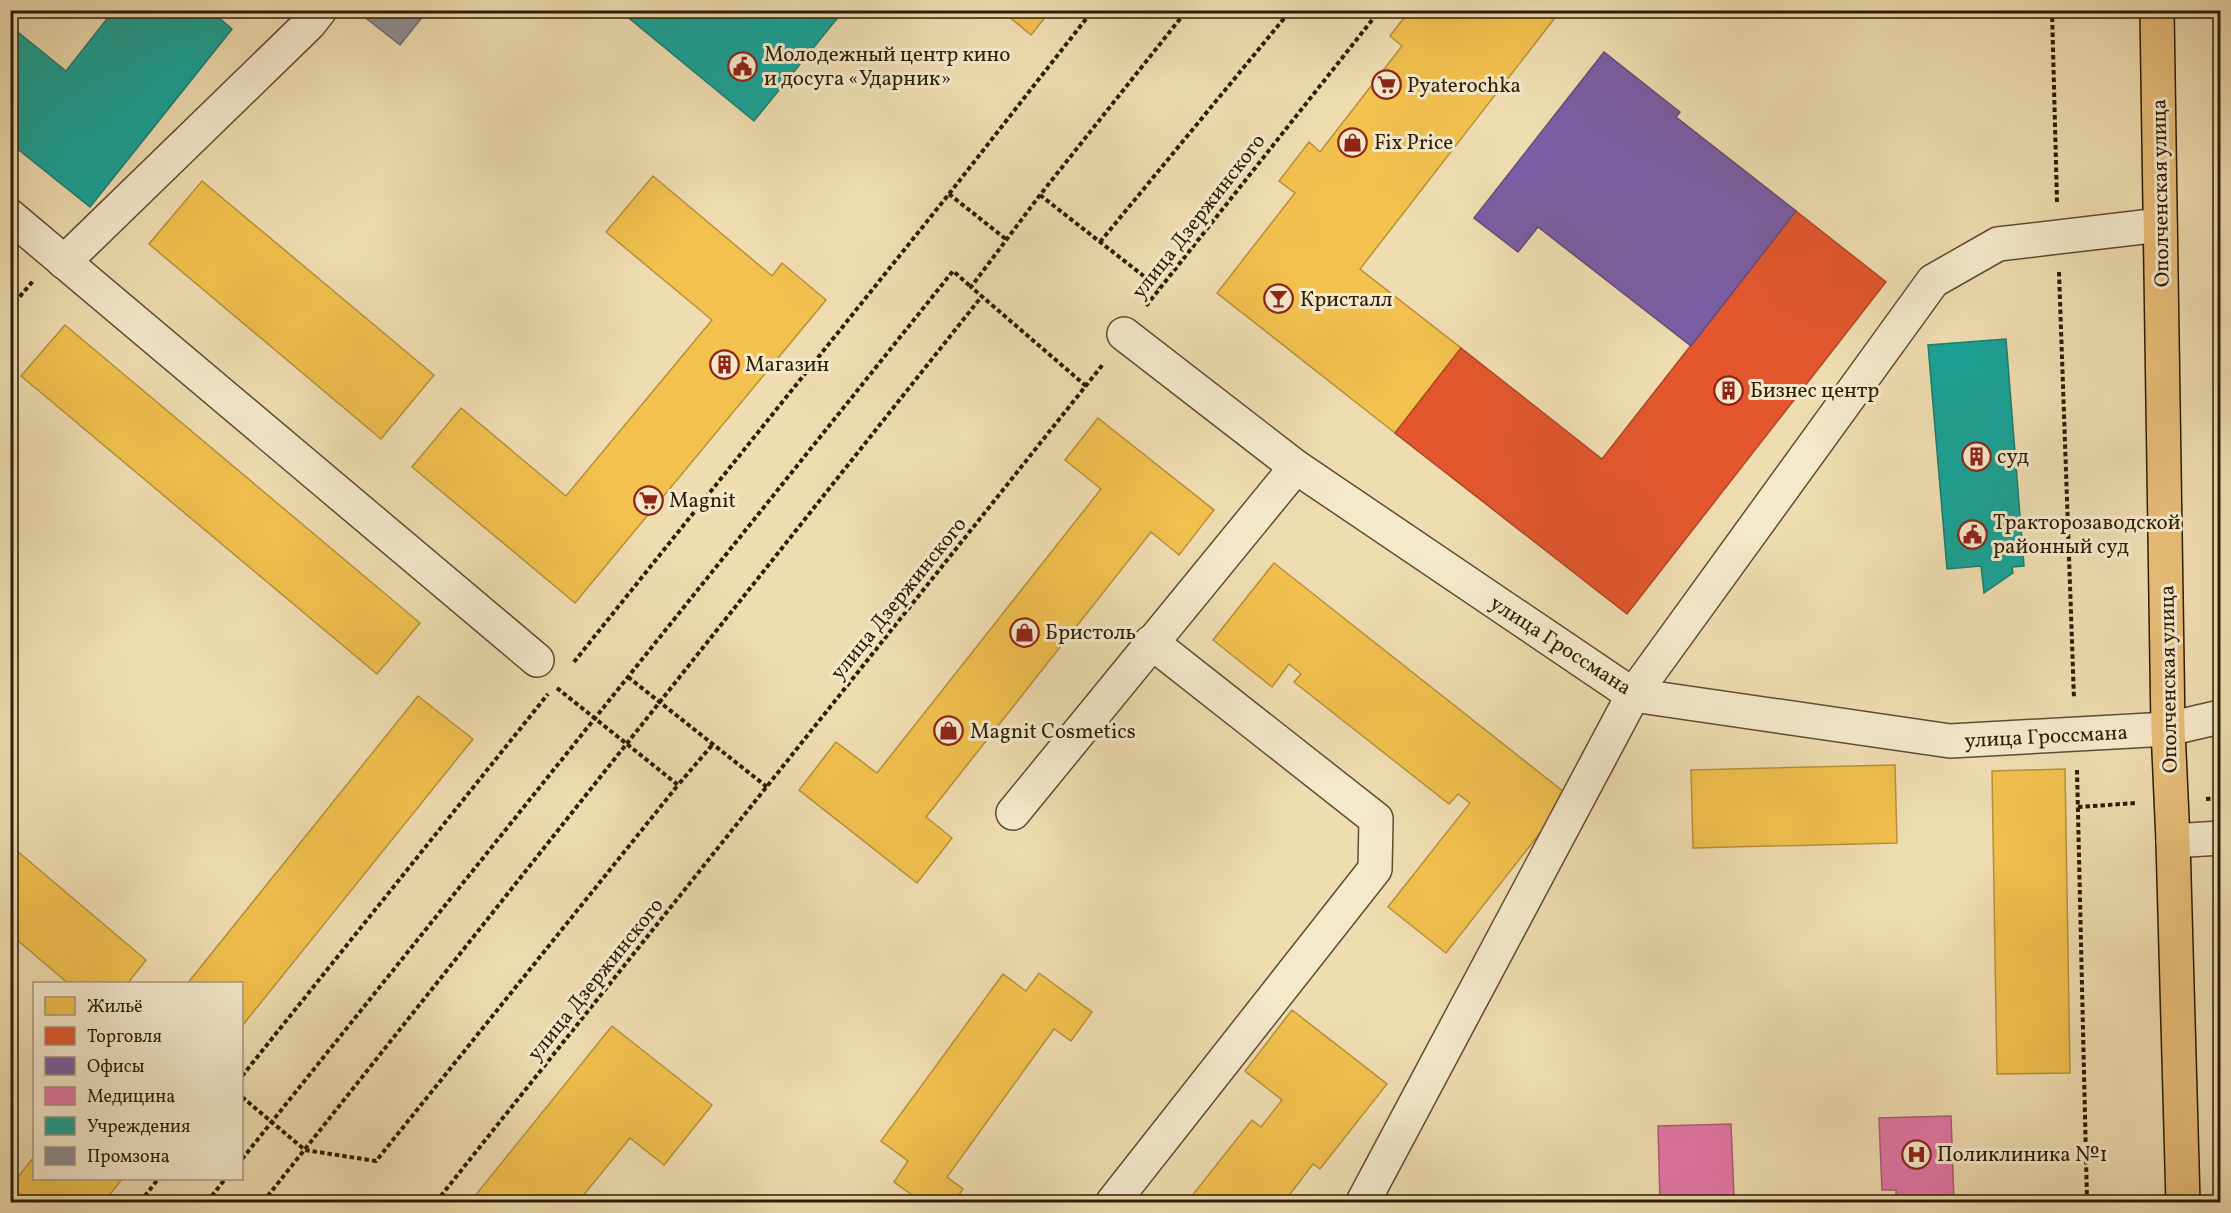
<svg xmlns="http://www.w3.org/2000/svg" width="2231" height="1213" font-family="Vollkorn,serif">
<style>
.homes{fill:#f2c14e;stroke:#b79038;stroke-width:1.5}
.shops{fill:#e4572e;stroke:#ad4622;stroke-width:1.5}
.offices{fill:#7b5ea7;stroke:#644a76;stroke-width:1.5}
.health{fill:#e377a8;stroke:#ac5c77;stroke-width:1.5}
.public{fill:#17a398;stroke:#1e7b6c;stroke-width:1.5}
.industry{fill:#8d8d92;stroke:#706b68;stroke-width:1.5}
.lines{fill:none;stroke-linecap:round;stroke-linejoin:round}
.minor-casing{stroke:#5e4d30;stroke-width:36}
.major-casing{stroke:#2d1d05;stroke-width:36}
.path{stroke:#2d1d05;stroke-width:4;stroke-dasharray:4.5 3;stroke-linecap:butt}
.minor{stroke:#f5e9cc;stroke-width:33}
.major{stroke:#e8be78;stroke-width:33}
.labels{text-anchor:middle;stroke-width:6;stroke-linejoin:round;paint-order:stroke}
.poi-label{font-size:21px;fill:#2d1d05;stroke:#f5e9cc;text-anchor:start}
.street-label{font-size:21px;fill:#2d1d05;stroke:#f5e9cc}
</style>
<rect width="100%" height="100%" fill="#efddb1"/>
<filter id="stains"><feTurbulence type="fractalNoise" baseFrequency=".00333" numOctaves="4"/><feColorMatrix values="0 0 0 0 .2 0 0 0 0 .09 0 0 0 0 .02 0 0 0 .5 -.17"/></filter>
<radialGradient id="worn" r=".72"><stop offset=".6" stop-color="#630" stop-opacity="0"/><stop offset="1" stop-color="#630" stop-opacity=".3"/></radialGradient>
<g class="homes">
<polygon points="1001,10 1051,10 1031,35"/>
<polygon points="1410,10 1561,10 1360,269 1461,348 1395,433 1217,293 1295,193 1279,181 1309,142 1320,152 1402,46 1390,36"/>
<polygon points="653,176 772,276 782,263 826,300 575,603 412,467 461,408 566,496 712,320 606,232"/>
<polygon points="202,181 434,375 381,439 149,244"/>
<polygon points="65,325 420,623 377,674 21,376"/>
<polygon points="1098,418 1214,510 1179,555 1151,532 926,817 952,838 917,883 799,790 836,742 877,773 1101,489 1065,460"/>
<polygon points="1274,563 1569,796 1446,953 1388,907 1470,803 1458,794 1449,804 1294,682 1301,674 1289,664 1272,687 1213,640"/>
<polygon points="418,696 473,739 242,1026 242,984 187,984"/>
<polygon points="1895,765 1897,843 1693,848 1691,770"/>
<polygon points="2065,769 2070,1073 1997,1074 1992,771"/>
<polygon points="10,845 146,960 127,984 69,984 10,934"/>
<polygon points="1039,973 1092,1012 1071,1041 1054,1029 947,1177 963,1189 954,1202 922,1202 894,1182 908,1161 881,1141 1003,974 1026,991"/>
<polygon points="1292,1010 1387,1084 1320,1169 1313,1164 1284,1202 1187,1202 1252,1120 1261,1127 1282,1100 1245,1071"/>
<polygon points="612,1026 712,1105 664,1165 630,1138 578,1202 470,1202"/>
<polygon points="34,1157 34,1178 123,1178 104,1202 10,1202 10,1187"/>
</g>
<polygon class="shops" points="1796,211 1886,282 1627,614 1395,433 1461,348 1602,459"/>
<polygon class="offices" points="1604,52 1680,112 1676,117 1796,211 1691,346 1538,227 1518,252 1474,218"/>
<g class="health">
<polygon points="1951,1116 1954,1202 1896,1202 1896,1190 1882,1190 1879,1118"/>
<polygon points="1731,1124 1734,1197 1721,1197 1721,1202 1660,1202 1658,1126"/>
</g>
<g class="public">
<polygon points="114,10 210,10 232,29 90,207 10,143 10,45 19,33 66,71"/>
<polygon points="619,10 844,10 754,121"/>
<polygon points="2006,339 2024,566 2012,567 2013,573 1984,593 1981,566 1947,569 1928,345"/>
</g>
<polygon class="industry" points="364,10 428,10 400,45 361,14"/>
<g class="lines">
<defs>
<g id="minor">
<polyline points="10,216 537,660"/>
<polyline points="64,262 309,24 320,10"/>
<polyline points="1124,334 1296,467 1633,695 1950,741 2168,729 2220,717"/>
<polyline points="1013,813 1296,467"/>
<polyline points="2173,841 2220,838"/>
<polyline points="1113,1202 1375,869 1376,819 1151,642"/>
<polyline points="1363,1202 1633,695 1933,281 1998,244 2160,225"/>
</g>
<polyline id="major" points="2157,10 2168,729 2173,841 2183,1202"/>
</defs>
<use href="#minor" class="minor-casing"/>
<use href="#major" class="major-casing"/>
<g class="path">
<polyline points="2052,10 2057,202"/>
<polyline points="949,194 1007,240"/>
<polyline points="1040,195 1159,288"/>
<polyline points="1100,242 1291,10"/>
<polyline points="2059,272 2074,699"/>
<polyline points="1146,306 1380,10"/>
<polyline points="10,308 33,281"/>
<polyline points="1086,386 971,287 1040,195 1187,10"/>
<polyline points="574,662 949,194 1093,10"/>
<polyline points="628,677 767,787"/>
<polyline points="557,688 678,785 713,744"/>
<polyline points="2077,770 2087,1202"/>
<polyline points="2206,799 2220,798"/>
<polyline points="2078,807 2136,803"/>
<polyline points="242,1076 548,694"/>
<polyline points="242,1097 305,1150 376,1161 678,785"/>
<polyline points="242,1159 953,271 971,287"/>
<polyline points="140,1202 159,1178"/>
<polyline points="207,1202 226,1178"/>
<polyline points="263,1202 982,296"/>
<polyline points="436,1202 1104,363"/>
</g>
<use href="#minor" class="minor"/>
<use href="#major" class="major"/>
</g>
<defs>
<symbol id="civic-ring" viewBox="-11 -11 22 22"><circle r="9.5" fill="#f5e9cc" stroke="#8f2418" stroke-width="1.5"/><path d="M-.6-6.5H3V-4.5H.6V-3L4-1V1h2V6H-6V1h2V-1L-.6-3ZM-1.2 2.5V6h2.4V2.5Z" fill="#8f2418"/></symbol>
<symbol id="supermarket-ring" viewBox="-11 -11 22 22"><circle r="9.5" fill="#f5e9cc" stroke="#8f2418" stroke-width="1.5"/><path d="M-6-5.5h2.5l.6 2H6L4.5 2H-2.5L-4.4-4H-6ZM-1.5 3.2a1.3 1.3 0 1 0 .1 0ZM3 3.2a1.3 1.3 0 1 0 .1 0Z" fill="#8f2418"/></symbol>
<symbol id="shop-ring" viewBox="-11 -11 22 22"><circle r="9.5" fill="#f5e9cc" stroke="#8f2418" stroke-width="1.5"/><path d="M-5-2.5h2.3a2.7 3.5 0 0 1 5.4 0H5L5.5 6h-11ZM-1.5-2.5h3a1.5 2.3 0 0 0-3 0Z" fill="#8f2418"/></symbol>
<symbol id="bar-ring" viewBox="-11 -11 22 22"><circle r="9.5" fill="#f5e9cc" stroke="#8f2418" stroke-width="1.5"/><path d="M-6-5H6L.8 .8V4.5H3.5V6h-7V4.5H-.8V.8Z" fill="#8f2418"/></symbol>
<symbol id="building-ring" viewBox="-11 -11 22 22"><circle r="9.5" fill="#f5e9cc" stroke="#8f2418" stroke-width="1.5"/><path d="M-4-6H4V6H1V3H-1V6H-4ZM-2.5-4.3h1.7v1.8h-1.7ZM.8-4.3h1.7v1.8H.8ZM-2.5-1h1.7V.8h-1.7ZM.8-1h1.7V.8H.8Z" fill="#8f2418"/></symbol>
<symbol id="hospital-ring" viewBox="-11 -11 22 22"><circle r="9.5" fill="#f5e9cc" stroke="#8f2418" stroke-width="1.5"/><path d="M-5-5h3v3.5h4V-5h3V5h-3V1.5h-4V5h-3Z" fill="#8f2418"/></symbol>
</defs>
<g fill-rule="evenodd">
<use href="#civic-ring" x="726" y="50" width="33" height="33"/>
<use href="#supermarket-ring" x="1370" y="68" width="33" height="33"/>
<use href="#shop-ring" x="1336" y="126" width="33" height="33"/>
<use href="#bar-ring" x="1262" y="282" width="33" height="33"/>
<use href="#building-ring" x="708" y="348" width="33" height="33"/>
<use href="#building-ring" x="1712" y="374" width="33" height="33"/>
<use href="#building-ring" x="1960" y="440" width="33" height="33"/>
<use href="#supermarket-ring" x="632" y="484" width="33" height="33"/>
<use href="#civic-ring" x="1956" y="518" width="33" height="33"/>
<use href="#shop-ring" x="1008" y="616" width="33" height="33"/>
<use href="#shop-ring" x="932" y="714" width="33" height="33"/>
<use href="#hospital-ring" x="1900" y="1138" width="33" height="33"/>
</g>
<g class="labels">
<g class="poi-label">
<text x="764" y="61">Молодежный центр кино<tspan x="764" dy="24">и досуга «Ударник»</tspan></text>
<text x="1407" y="92">Pyaterochka</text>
<text x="1374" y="149">Fix Price</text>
<text x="1300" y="306">Кристалл</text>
<text x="745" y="371">Магазин</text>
<text x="1750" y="397">Бизнес центр</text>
<text x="1997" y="463">суд</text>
<text x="669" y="507">Magnit</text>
<text x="1993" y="529">Тракторозаводской<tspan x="1993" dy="24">районный суд</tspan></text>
<text x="1045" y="639">Бристоль</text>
<text x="970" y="738">Magnit Cosmetics</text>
<text x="1937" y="1161">Поликлиника №1</text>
</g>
<g class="street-label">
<text transform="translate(2160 193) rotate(-91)" y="7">Ополченская улица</text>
<text transform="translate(1198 216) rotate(-52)" y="7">улица Дзержинского</text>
<text transform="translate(898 598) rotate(-51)" y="7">улица Дзержинского</text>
<text transform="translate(1561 645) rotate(33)" y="7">улица Гроссмана</text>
<text transform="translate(2168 679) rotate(-91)" y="7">Ополченская улица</text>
<text transform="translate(2046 736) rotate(-3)" y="7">улица Гроссмана</text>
<text transform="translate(595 979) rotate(-51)" y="7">улица Дзержинского</text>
</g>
</g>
<rect width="2231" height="1213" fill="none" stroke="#efddb1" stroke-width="36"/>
<rect x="12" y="12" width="2207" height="1189" fill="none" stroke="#2d1d05" stroke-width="3"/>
<rect x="18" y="18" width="2195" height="1177" fill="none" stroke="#2d1d05" stroke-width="1.5"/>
<rect x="33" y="982" width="210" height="198" fill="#f5e9cc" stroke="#a5977c" stroke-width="1.5"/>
<rect x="45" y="997" width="30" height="18" fill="#f2c14e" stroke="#a5977c" stroke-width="1.5"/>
<text x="87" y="1012" font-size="18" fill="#2d1d05">Жильё</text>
<rect x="45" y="1027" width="30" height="18" fill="#e4572e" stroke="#a5977c" stroke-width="1.5"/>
<text x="87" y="1042" font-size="18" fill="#2d1d05">Торговля</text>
<rect x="45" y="1057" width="30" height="18" fill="#7b5ea7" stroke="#a5977c" stroke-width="1.5"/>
<text x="87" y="1072" font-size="18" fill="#2d1d05">Офисы</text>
<rect x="45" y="1087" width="30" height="18" fill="#e377a8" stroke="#a5977c" stroke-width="1.5"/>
<text x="87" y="1102" font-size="18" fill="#2d1d05">Медицина</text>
<rect x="45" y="1117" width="30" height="18" fill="#17a398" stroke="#a5977c" stroke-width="1.5"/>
<text x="87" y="1132" font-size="18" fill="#2d1d05">Учреждения</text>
<rect x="45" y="1147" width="30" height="18" fill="#8d8d92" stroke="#a5977c" stroke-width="1.5"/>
<text x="87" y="1162" font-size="18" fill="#2d1d05">Промзона</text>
<rect width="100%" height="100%" filter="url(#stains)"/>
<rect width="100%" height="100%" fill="url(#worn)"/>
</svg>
